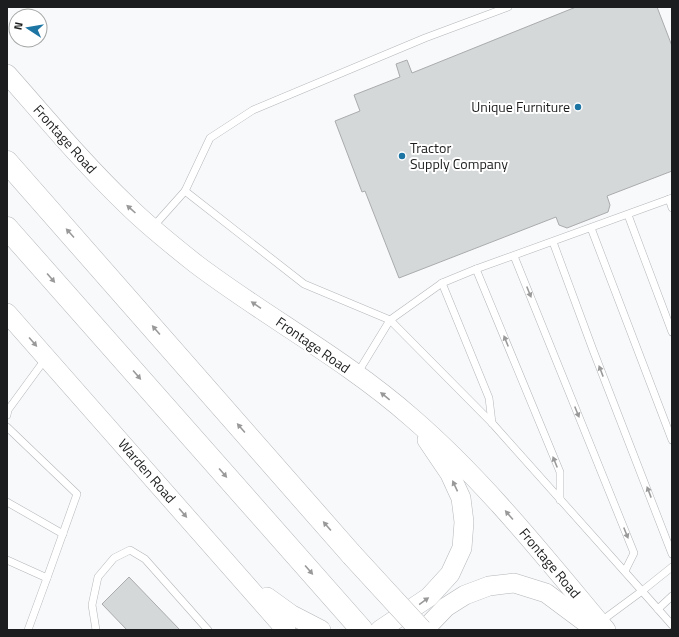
<svg xmlns="http://www.w3.org/2000/svg" width="679" height="637" font-family="'Titillium Web',sans-serif">
<style>
.building{fill:#d5d8d9;stroke:#a9abac}
.lines{fill:none;stroke-linecap:round;stroke-linejoin:round}
.lane-casing{stroke:#b4b6b8;stroke-width:8}
.secondary-casing{stroke:#b4b6b8;stroke-width:20}
.highway-casing{stroke:#b4b6b8;stroke-width:23}
.lane{stroke:#fff;stroke-width:7}
.secondary{stroke:#fff;stroke-width:19}
.highway{stroke:#fff;stroke-width:22}
.highway-bridge-casing{stroke:#b4b6b8;stroke-width:23;stroke-linecap:butt}
.highway-bridge{stroke:#fff;stroke-width:22}
.oneway{fill:#99999a}
.poi-dot{fill:#1d75a4;stroke:#fff;stroke-width:1.5}
.labels{text-anchor:middle;stroke-width:4;stroke-linejoin:round;paint-order:stroke}
.poi-label{font-size:14px;fill:#1c1d1e;stroke:#fff;text-anchor:end}
.street-label{font-size:14px;fill:#1c1d1e;stroke:#fff}
</style>
<rect width="100%" height="100%" fill="#f7f9fb"/>
<g class="building">
<polygon points="576,7 657,7 672,46 672,171 607,196 610,205 608,212 567,228 559,225 556,217 399,278 365,191 362,192 335,121 360,111 354,95 400,77 396,64 407,60 412,73"/>
<polygon points="129,577 180,630 127,630 102,604"/>
</g>
<g class="lines">
<defs>
<g id="lane">
<polyline points="185,191 210,138 253,110 425,38 508,7"/>
<polyline points="669,199 672,208"/>
<polyline points="628,215 672,332"/>
<polyline points="152,228 185,191 304,284 390,320 357,374"/>
<polyline points="591,228 672,440"/>
<polyline points="553,242 593,350 672,554"/>
<polyline points="514,256 634,553 625,571"/>
<polyline points="476,269 560,472 560,500"/>
<polyline points="442,283 489,398 492,423"/>
<polyline points="7,415 8,410 46,358"/>
<polyline points="7,427 77,494 47,578 7,560"/>
<polyline points="7,502 63,534"/>
<polyline points="672,567 642,591 672,625"/>
<polyline points="658,609 672,596"/>
<polyline points="600,622 642,591 492,423 390,320 442,283 476,269 672,198"/>
<polyline points="28,630 47,578"/>
<polyline points="96,630 92,605 98,577 114,558 130,550 145,559 208,630"/>
</g>
<g id="secondary">
<path d="M 7,74 C 46,118 84,164 127,205 C 148,226 172,245 196,264 C 266,317 345,359 411,417 C 484,480 544,556 606,630"/>
<polyline points="7,313 286,630"/>
<polyline points="267,597 292,615 321,630"/>
<polyline points="380,630 429,597 450,574 462,548 464,522 461,498 450,474 427,440"/>
<polyline points="424,630 446,607 465,595 489,586 514,583 546,593 593,628"/>
</g>
<g id="highway">
<polyline points="7,162 352,555"/>
<polyline points="7,228 362,630"/>
</g>
</defs>
<use href="#lane" class="lane-casing"/>
<use href="#secondary" class="secondary-casing"/>
<use href="#highway" class="highway-casing"/>
<use href="#lane" class="lane"/>
<use href="#secondary" class="secondary"/>
<use href="#highway" class="highway"/>
<defs>
<polyline id="highway-bridge" points="352,555 421,630"/>
</defs>
<use href="#highway-bridge" class="highway-bridge-casing"/>
<use href="#highway-bridge" class="highway-bridge"/>
</g>
<defs><path id="oneway-solid" d="M-6-.8H1V-3.2L6.5 0L1 3.2V.8H-6Z"/></defs>
<g class="oneway">
<use href="#oneway-solid" transform="translate(131 209) rotate(-138)"/>
<use href="#oneway-solid" transform="translate(70 233) rotate(-132)"/>
<use href="#oneway-solid" transform="translate(51 278) rotate(49)"/>
<use href="#oneway-solid" transform="translate(529 292) rotate(68)"/>
<use href="#oneway-solid" transform="translate(256 305) rotate(-146)"/>
<use href="#oneway-solid" transform="translate(156 330) rotate(-131)"/>
<use href="#oneway-solid" transform="translate(506 341) rotate(-112)"/>
<use href="#oneway-solid" transform="translate(33 342) rotate(49)"/>
<use href="#oneway-solid" transform="translate(601 371) rotate(-111)"/>
<use href="#oneway-solid" transform="translate(137 375) rotate(49)"/>
<use href="#oneway-solid" transform="translate(385 396) rotate(-141)"/>
<use href="#oneway-solid" transform="translate(577 412) rotate(68)"/>
<use href="#oneway-solid" transform="translate(241 428) rotate(-131)"/>
<use href="#oneway-solid" transform="translate(555 462) rotate(-112)"/>
<use href="#oneway-solid" transform="translate(223 473) rotate(49)"/>
<use href="#oneway-solid" transform="translate(455 486) rotate(-115)"/>
<use href="#oneway-solid" transform="translate(649 492) rotate(-111)"/>
<use href="#oneway-solid" transform="translate(183 513) rotate(49)"/>
<use href="#oneway-solid" transform="translate(509 515) rotate(-131)"/>
<use href="#oneway-solid" transform="translate(327 526) rotate(-131)"/>
<use href="#oneway-solid" transform="translate(626 533) rotate(68)"/>
<use href="#oneway-solid" transform="translate(309 570) rotate(49)"/>
<use href="#oneway-solid" transform="translate(424 601) rotate(-36)"/>
</g>
<g class="poi-dot">
<circle cx="578" cy="107" r="4"/>
<circle cx="402" cy="156" r="4"/>
</g>
<g class="labels">
<g class="poi-label">
<text x="570" y="112">Unique Furniture</text>
<text x="410" y="153" text-anchor="start">Tractor<tspan x="410" dy="16">Supply Company</tspan></text>
</g>
<g class="street-label">
<text transform="translate(65 139) rotate(48)" y="5">Frontage Road</text>
<text transform="translate(313 345) rotate(35)" y="5">Frontage Road</text>
<text transform="translate(147 471) rotate(49)" y="5">Warden Road</text>
<text transform="translate(550 563) rotate(50)" y="5">Frontage Road</text>
</g>
</g>
<rect width="679" height="637" fill="none" stroke="#1c1d1e" stroke-width="16"/>
<g transform="translate(28 28) rotate(282)"><circle r="19" fill="#ffffff" stroke="#a4a5a5"/>
<path d="M0-3L7 15L0 10L-7 15Z" fill="#1d75a4"/>
<text y="-6" font-size="11" font-weight="bold" text-anchor="middle" fill="#1c1d1e">N</text>
</g>
</svg>
